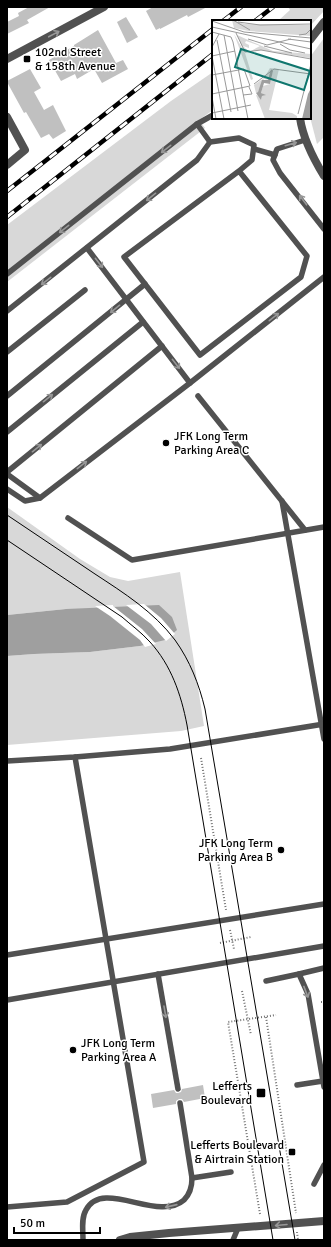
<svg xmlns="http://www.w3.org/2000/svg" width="331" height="1247" font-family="Signika,sans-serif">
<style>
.green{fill:#d8d8d8}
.water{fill:#9f9f9f}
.pier{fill:#fff}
.building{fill:#c0c0c0}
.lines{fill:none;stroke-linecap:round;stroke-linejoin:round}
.path{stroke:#737373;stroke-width:2;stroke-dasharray:1 2;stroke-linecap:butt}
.service{stroke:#515151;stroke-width:5.5}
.minor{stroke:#515151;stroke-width:8}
.tertiary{stroke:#515151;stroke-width:8}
.tram{stroke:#000;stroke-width:1}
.rail-casing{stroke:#000;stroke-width:4.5}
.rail{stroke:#fff;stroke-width:3;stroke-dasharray:9;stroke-linecap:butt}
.oneway{stroke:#979797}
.poi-dot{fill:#000;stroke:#fff;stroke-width:1.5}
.labels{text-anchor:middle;stroke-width:3;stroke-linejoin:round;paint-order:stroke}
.poi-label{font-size:12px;fill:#000;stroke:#fff;text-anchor:start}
.inset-road{fill:none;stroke:#999;stroke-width:1}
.view{fill:#0f766e;fill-opacity:0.15;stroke:#0f766e;stroke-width:2}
.inset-edge{fill:none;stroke:#000;stroke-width:2}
</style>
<rect width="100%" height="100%" fill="#fff"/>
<g class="green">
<polygon points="288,7 324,7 324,11 310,26 310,21 278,21 290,10"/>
<polygon points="324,38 324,137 317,144 310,117 310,57"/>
<polygon points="213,72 213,110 199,120 205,128 7,282 7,225 171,101"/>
<polygon points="7,507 80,559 110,577 128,581 180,572 204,726 181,731 7,745 7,656 34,654 90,652 140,646 66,609 7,615"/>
</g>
<polygon class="water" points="159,605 172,617 177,630 165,640 140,646 90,652 34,654 7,656 7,615 66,609"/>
<g class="pier">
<polygon points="144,604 161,618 175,634 166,641 151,624 126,605"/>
<polygon points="113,605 113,606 142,629 156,644 145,647 140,640 110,616 95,606"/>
</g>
<g class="building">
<polygon points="29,7 50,7 27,20 29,23 7,34 7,22 19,16 18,13"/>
<polygon points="153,7 207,7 188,17 187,15 160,29 160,28 156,30 146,11"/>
<polygon points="126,17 138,37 127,43 117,22"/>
<polygon points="98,30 116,63 123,60 128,69 102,83 94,69 77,79 75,74 61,81 49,60 74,46 74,45"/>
<polygon points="30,69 41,88 34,92 44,110 53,105 66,131 53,139 49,134 41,138 26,112 24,113 7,82 7,81"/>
<polygon points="203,1085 205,1098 184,1102 182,1099 179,1099 176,1101 176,1104 153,1108 151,1094 174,1090 176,1093 178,1093 181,1092 182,1089"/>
</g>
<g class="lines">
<g class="path">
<polyline points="201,758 226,910"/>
<polyline points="230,930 234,949"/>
<polyline points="220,943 251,937"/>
<polyline points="242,991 251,1035"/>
<polyline points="321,1002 324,1002"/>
<polyline points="266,1017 296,1213"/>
<polyline points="260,1214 228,1022 276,1015"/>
<polyline points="297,1232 298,1240"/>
</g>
<g class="service">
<polyline points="197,124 210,142"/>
<polyline points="305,140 277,149 273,160 280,173 324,229"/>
<polyline points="254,149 275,155"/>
<polyline points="87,248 190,383 324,277"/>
<polyline points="7,274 197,124 213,115"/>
<polyline points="7,311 197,160 210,142 239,138 254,145 252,160 239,171 124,257 200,355 301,277 307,256 239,171"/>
<polyline points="7,352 85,290"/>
<polyline points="7,396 145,284"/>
<polyline points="198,396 305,530"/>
<polyline points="7,432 143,322"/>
<polyline points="7,472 162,346"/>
<polyline points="7,474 40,498"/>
<polyline points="7,489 25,501 40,498 190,383"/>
<polyline points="282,501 324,739"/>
<polyline points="68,518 132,560 324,527"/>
<polyline points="7,761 75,757 170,749 324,724"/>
<polyline points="7,955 324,904"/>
<polyline points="158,974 178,1089"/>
<polyline points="299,974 324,968"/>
<polyline points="266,981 299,974 308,994 324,1087"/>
<polyline points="7,1000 324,946"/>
<polyline points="297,1085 323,1081"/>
<polyline points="192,1178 231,1172"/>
<polyline points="314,1184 324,1165"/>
<polyline points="7,1207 67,1202 144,1162 75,757"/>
<path d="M 83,1240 C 83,1230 81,1218 86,1210 C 103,1178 158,1223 184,1200 C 190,1194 192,1186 192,1178 L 180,1103"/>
<polyline points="233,1240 238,1228"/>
</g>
<g class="minor">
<polyline points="310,40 324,22"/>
<polyline points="7,59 104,7"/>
<polyline points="7,117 25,150 7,165"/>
<path d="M 300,118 C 303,139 313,158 324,176"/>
</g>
<polyline class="tertiary" points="120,1240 130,1237 169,1233 324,1221"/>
<g class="tram">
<path d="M 7,515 C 36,535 66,554 95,574 C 124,593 154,612 175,640 C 190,661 199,684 205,709 L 295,1240"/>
<path d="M 7,540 L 122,617 C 131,625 141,632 150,642 C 171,665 181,694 187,725 L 273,1240"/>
</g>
<defs>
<g id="rail">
<polyline points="223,21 241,7"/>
<polyline points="255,21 273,7"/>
<polyline points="7,191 213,29"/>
<polyline points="7,217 213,54"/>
</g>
</defs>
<use href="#rail" class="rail-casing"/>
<use href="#rail" class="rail"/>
</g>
<defs><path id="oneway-shaft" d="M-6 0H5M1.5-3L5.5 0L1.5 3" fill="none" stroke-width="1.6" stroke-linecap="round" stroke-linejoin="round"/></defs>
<g class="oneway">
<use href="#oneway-shaft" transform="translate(54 34) rotate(-28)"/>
<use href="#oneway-shaft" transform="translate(291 144) rotate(-16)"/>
<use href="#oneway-shaft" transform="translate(166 149) rotate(142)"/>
<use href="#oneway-shaft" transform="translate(151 197) rotate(141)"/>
<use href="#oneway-shaft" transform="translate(303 200) rotate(-127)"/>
<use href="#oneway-shaft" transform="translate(64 229) rotate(142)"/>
<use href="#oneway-shaft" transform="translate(99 263) rotate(52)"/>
<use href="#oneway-shaft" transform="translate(46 281) rotate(142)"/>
<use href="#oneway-shaft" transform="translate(115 309) rotate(141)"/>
<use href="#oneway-shaft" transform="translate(274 317) rotate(-38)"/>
<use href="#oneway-shaft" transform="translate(176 364) rotate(52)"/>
<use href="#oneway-shaft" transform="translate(48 398) rotate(-39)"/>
<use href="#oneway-shaft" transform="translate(37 448) rotate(-39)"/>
<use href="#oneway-shaft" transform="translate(82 465) rotate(-38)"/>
<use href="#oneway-shaft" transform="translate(306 992) rotate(69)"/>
<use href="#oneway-shaft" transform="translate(165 1012) rotate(80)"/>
<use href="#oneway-shaft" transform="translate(171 1206) rotate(167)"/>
<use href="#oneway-shaft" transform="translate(281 1225) rotate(175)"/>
</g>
<g class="poi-dot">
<rect x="23" y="55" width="8" height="8" rx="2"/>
<circle cx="166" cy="443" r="4"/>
<circle cx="281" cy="850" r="4"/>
<circle cx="73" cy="1050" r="4"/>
<rect x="256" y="1088" width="10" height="10" rx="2"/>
<rect x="288" y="1148" width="8" height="8" rx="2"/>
</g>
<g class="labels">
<g class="poi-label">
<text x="35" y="56">102nd Street<tspan x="35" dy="14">&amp; 158th Avenue</tspan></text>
<text x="174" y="440">JFK Long Term<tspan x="174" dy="14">Parking Area C</tspan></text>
<text x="273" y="847" text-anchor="end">JFK Long Term<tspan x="273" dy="14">Parking Area B</tspan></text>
<text x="81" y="1047">JFK Long Term<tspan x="81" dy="14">Parking Area A</tspan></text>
<text x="252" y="1090" text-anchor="end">Lefferts<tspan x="252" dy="14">Boulevard</tspan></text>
<text x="284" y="1149" text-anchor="end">Lefferts Boulevard<tspan x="284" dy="14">&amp; Airtrain Station</tspan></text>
</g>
</g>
<g transform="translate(212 20)">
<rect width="99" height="99" fill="#fff"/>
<path d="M 20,0 L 33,4 L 99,5 L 99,16 L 37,11 L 22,8 ZM 22,14 L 33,33 L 41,59 L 39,60 ZM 25,15 L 61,31 L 99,34 L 98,38 L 49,30 L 37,32 L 48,26 L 34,21 L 33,23 L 37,25 L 37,28 L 31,26 L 37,32 L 32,31 ZM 58,48 L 67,49 L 57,90 L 80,93 L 85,96 L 85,99 L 53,99 L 44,75 L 48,76 L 49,80 L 50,76 L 53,75 L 49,73 L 51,66 L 58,64 L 61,50 L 56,60 L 52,59 L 46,72 L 44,73 L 42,65 L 52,58 Z" fill="#d8d8d8"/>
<path d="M 59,49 L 61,51 L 58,64 L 52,63 L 49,73 L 54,75 L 50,76 L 49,80 L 44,73 L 46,72 L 50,60 L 56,60 ZM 99,68 L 99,99 L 90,99 L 96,74 Z" fill="#9f9f9f"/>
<path class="inset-road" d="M 21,0 L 38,10M 0,1 L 32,12 L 99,18M 26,2 L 48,5 L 99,4M 0,7 L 99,29M 0,12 L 19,17 L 21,22 L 36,99M 24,13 L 33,32 L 49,30 L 99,39M 12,15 L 26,91M 87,15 L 94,14 L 99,9M 36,19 L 55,25 L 79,19M 76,19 L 99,22M 5,20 L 19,92M 68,24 L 78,30 L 93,33M 52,26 L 80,33M 0,27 L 7,14M 0,36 L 12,99M 0,36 L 23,31M 0,55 L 32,49 L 38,66 L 0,74M 42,64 L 62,49 L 99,54M 31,75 L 40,74 L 37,67M 0,77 L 4,99M 0,93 L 39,85M 86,94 L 99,44"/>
<path class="view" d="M 29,29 L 98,51 L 92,70 L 23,47 Z"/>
<rect width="99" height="99" class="inset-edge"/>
</g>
<rect width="331" height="1247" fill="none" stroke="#000000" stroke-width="16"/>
<path d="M14 1227v6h86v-6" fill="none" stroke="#000000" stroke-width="2"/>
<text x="20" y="1227" font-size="12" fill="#000000" stroke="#ffffff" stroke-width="3" paint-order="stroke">50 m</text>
</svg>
